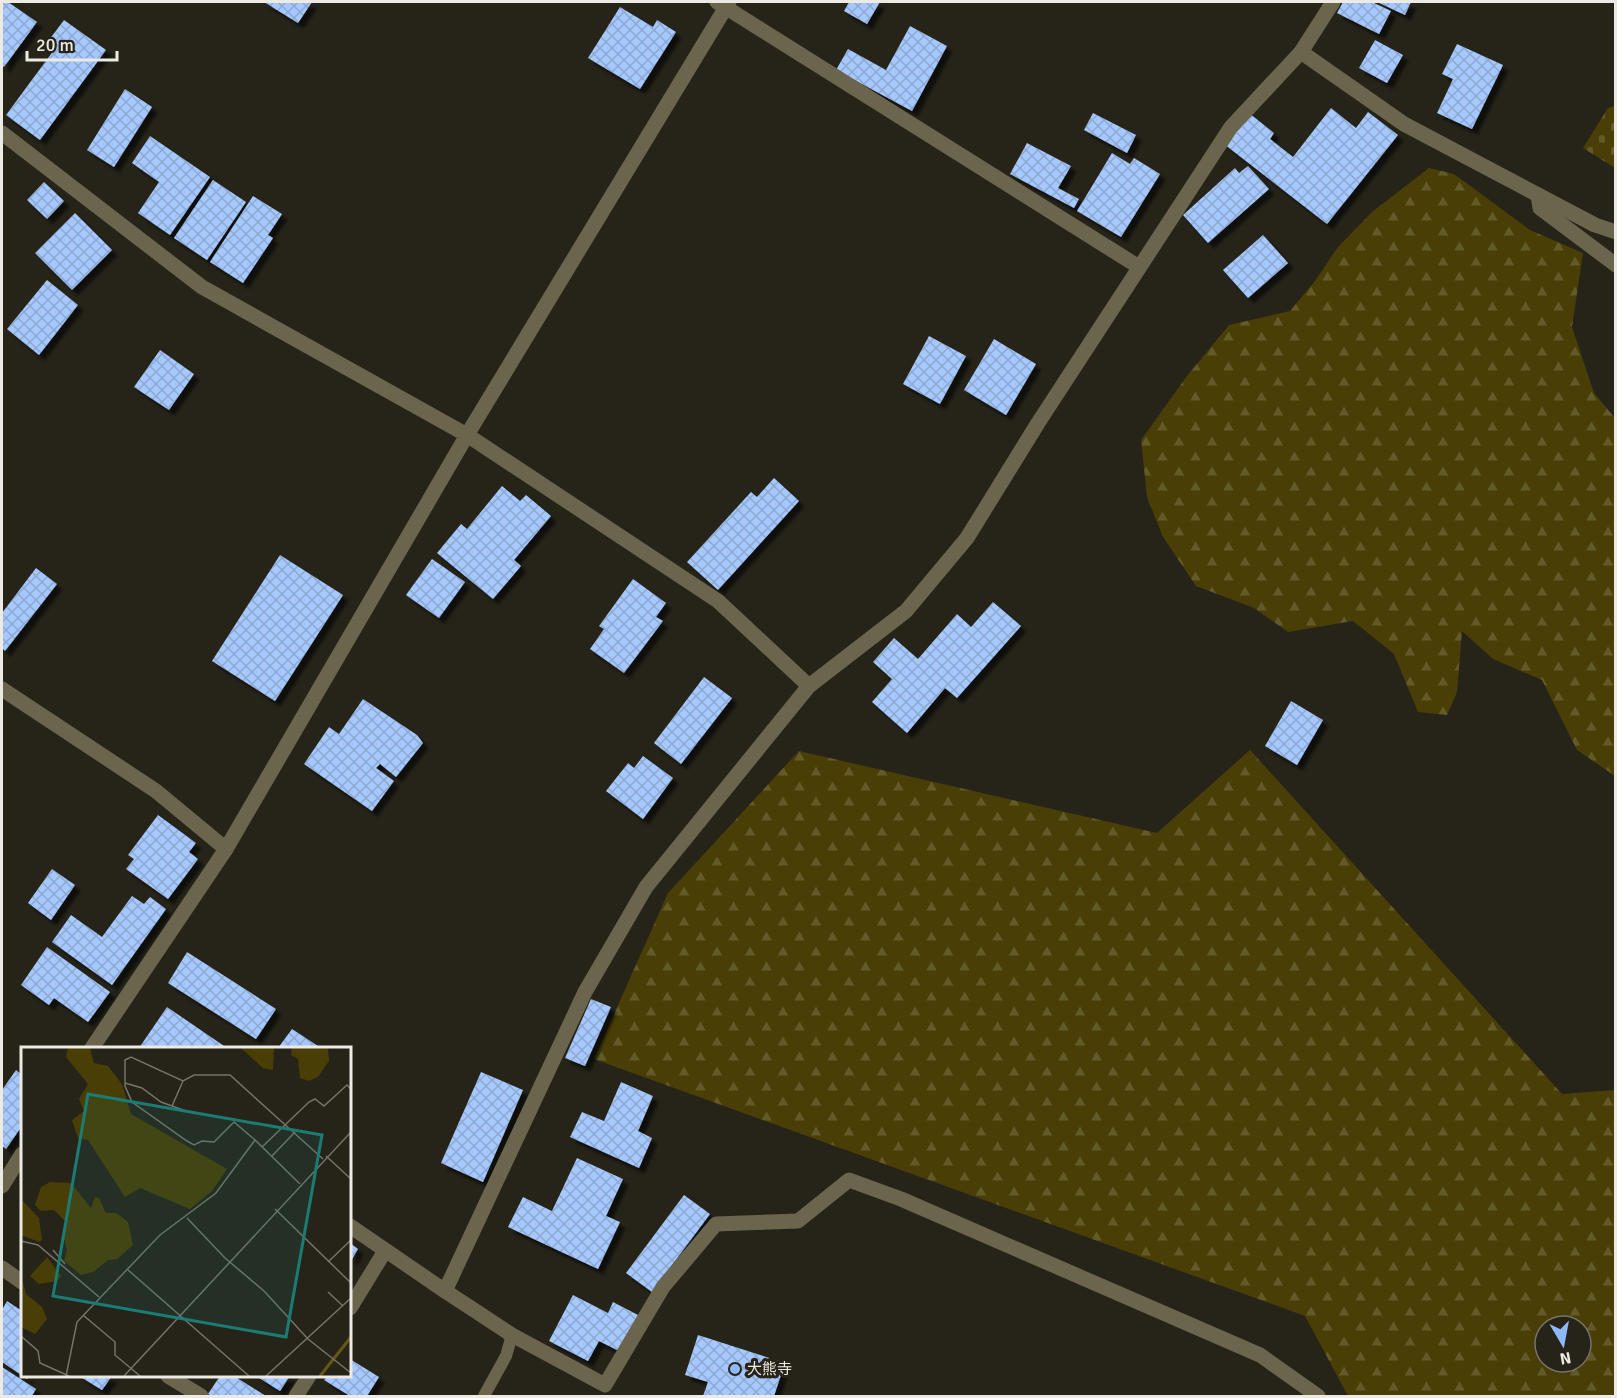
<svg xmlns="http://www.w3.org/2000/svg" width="1617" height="1398" font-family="Signika,'Noto Sans JP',sans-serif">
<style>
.forest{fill:url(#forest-firs);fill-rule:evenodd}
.cemetery{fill:url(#cemetery-stones)}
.building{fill:url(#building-cross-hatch);filter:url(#shadow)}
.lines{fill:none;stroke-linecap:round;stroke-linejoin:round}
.service{stroke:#6a654c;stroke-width:12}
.minor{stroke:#6a654c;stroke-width:15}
.poi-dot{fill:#8db9fc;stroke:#262419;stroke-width:2}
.labels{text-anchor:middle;stroke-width:6;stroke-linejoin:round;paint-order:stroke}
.poi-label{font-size:15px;fill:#eceae3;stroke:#262419;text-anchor:start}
.inset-river{fill:none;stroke:#655714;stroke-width:3}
.inset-road{fill:none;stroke:#75736a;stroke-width:1.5}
.view{fill:#1a7c74;fill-opacity:0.15;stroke:#1a7c74;stroke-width:3}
.inset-edge{fill:none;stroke:#eceae3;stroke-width:3}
</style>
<defs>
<pattern id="forest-firs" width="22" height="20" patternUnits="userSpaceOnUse" patternTransform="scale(1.5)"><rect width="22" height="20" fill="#493e05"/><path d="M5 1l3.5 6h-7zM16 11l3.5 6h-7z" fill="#635a29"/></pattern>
<pattern id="cemetery-stones" width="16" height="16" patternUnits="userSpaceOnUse" patternTransform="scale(1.5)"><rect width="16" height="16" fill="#493e05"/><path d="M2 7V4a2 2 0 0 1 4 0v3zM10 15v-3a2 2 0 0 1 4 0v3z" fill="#635a29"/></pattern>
<pattern id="building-cross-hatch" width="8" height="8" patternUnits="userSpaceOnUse" patternTransform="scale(1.5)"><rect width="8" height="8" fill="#a5c8fe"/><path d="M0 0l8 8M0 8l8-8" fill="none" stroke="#8ea8d0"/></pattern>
<filter id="shadow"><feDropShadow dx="5.5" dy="5.5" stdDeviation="1.5" flood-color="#0009"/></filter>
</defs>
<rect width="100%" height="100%" fill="#262419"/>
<g class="forest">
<polygon points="1429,168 1454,174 1530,230 1583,253 1572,327 1594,393 1615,418 1615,776 1577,750 1542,680 1493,659 1462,631 1457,692 1447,715 1418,712 1394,654 1353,621 1288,632 1254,608 1196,586 1163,537 1147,497 1141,440 1187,376 1229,325 1290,311 1315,281 1338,247 1372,212"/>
<path d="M 1250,750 L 1562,1094 L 1615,1090 L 1615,1396 L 1348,1396 L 1305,1316 L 594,1059 L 668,893 L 799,751 L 1157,833 ZM 1545,1326 L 1581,1326 L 1581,1362 L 1545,1362 Z"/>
</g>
<polygon class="cemetery" points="1615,106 1616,106 1615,168 1583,148 1608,108"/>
<g class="building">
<polygon points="2,2 8,2 37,22 4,67 2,65"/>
<polygon points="264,2 312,2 298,23"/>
<polygon points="849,2 880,2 867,24 844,11"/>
<polygon points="1343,2 1372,2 1391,11 1379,34 1337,13"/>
<polygon points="1377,2 1411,2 1405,15"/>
<polygon points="620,7 653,27 657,20 676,32 640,89 588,58"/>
<polygon points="64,20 106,50 40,140 6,115 54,50 46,44"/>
<polygon points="910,26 947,46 912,111 836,70 848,49 886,70"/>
<polygon points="1375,40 1403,55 1387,83 1359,68"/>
<polygon points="1457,44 1503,65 1472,129 1437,113 1453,79 1442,74"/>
<polygon points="125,89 152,107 114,167 87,150"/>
<polygon points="1331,108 1356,128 1368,112 1398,135 1327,224 1224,144 1249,113 1274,133 1270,139 1293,157"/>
<polygon points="1093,113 1136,135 1127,153 1084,130"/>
<polygon points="150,136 210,177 170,235 138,213 159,182 132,163"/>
<polygon points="1027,143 1071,166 1058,188 1079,199 1074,208 1010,174"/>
<polygon points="1112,153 1130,164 1134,158 1160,174 1121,237 1077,211"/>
<polygon points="1248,166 1269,189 1208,243 1183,215 1235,168 1239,173"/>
<polygon points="213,180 246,202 207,260 174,238"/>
<polygon points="44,182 64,201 47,219 27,200"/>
<polygon points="253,196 282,214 268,235 273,238 243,283 210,262"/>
<polygon points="75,213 112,250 72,290 35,253"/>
<polygon points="1263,235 1288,263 1248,298 1223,270"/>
<polygon points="47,280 78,305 39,355 7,329"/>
<polygon points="929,336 966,356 940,404 903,384"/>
<polygon points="994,339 1036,364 1006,415 964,390"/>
<polygon points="160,350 194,374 169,410 134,387"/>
<polygon points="774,478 799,501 718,590 687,562 751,492 757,497"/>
<polygon points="502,486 520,501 526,495 551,516 514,560 521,566 493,599 437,553 461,524 467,529"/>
<polygon points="280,555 343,595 275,701 212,661"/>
<polygon points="432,559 465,582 439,618 406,595"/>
<polygon points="36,568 57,584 5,651 2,648 2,613"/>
<polygon points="633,579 666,603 656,617 663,621 624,673 590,649 604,629 599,626"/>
<polygon points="993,602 1021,626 957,698 945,688 907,733 872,702 892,679 873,662 894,638 918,659 957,614 971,627"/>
<polygon points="704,677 732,698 681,764 654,743"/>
<polygon points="363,699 417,735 423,743 396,777 380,764 376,768 394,781 372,811 304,764 329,727 339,734"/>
<polygon points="1291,701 1323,720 1297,765 1265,746"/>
<polygon points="643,756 673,778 643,819 606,791 628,763 634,768"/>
<polygon points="158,815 196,843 189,852 198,859 168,899 126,869 134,859 128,855"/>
<polygon points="52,869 75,885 51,920 28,903"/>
<polygon points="132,896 144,904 150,897 166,909 112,985 52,942 71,915 102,937"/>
<polygon points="47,947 110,992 88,1022 54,998 49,1005 21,985"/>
<polygon points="187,952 276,1009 256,1039 168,983"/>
<polygon points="591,999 611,1007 585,1066 565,1058"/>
<polygon points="167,1007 227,1048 139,1048"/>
<polygon points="292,1029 321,1048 278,1048"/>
<polygon points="16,1070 22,1075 22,1126 6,1149 2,1146 2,1090"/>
<polygon points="481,1072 523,1090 483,1182 441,1163"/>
<polygon points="621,1082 653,1096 638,1131 652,1138 639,1168 570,1137 582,1112 604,1121"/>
<polygon points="577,1158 623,1179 606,1216 620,1222 598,1269 508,1227 523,1197 552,1211"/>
<polygon points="684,1195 710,1214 652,1292 626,1273"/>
<polygon points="350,1243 358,1249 350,1263"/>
<polygon points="573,1295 608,1313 613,1302 638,1315 619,1351 599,1341 588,1361 549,1341"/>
<polygon points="7,1301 22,1311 22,1376 29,1376 27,1379 2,1362 2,1310"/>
<polygon points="698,1335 785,1363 774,1396 703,1396 708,1382 685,1375"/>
<polygon points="350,1359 379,1377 367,1396 350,1396 324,1380 327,1376 350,1376"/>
<polygon points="2,1367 36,1389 32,1396 2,1396"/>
<polygon points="79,1376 112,1376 102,1390"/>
<polygon points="220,1376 234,1376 266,1396 212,1396 208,1394"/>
<polygon points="256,1376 290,1376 280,1391"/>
</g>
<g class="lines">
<polyline class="service" points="484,1396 506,1356 512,1335"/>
<g class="minor">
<polyline points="717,2 1139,267"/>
<polyline points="1301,52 1404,124 1595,225 1616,232"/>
<polyline points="2,133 202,287 467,435 718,601 809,686"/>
<polyline points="1538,195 1540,208 1616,265"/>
<polyline points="2,689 156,791 226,849"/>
<polyline points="92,1048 226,849 467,435 729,2"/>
<polyline points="2,1186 22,1154"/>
<polyline points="350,1226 445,1291 585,992 646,887 809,686 906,611 967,538 1038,423 1231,127 1301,52 1333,2"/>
<polyline points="2,1268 22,1282"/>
<polyline points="445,1291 512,1335 605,1385 663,1287 716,1224 798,1221 849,1180 901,1199 1260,1355 1318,1396"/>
<polyline points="350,1308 385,1251"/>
<polyline points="168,1376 201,1396"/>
<polyline points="296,1396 309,1376"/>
</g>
</g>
<circle class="poi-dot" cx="735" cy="1369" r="6"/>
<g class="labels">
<g class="poi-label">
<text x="747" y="1374">大熊寺</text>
</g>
</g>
<g transform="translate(21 1047)">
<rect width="330" height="330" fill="#262419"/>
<path d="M 47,1 L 69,1 L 73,16 L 87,19 L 101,37 L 110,67 L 206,122 L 191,144 L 169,162 L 119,141 L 104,150 L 67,93 L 57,91 L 51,73 L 63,64 L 58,52 L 67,37 L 45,10 ZM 220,1 L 253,1 L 252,23 L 242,21 ZM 271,1 L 307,1 L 308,14 L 297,30 L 288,34 L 279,31 L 277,12 L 270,8 ZM 29,135 L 50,136 L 70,161 L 74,150 L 78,151 L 85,166 L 95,166 L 107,175 L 112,198 L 96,212 L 87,213 L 72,225 L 60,228 L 43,214 L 46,203 L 42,187 L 44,174 L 33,163 L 20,164 L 14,158 L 20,140 ZM 0,152 L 18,171 L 21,193 L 18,195 L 0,188 ZM 0,228 L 5,247 L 21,260 L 26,272 L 14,287 L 0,280 Z" fill="#493e05"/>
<path d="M 26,210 L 40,229 L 36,234 L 18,237 L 9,229 Z" fill="#493e05"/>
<path class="inset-river" d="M 299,329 L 330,290"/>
<path class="inset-road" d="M 104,36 L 121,41 L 140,55 L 165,64M 151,59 L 162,34M 234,93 L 213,75 L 193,95 L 181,94 L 173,98 L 166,94 L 111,55 L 104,39 L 104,13 L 110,10 L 162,34 L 173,28 L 209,28 L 302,112M 241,100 L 288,55 L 294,52 L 303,59 L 326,38 L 330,42M 251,109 L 274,85M 305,109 L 330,132M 254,162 L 330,236M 166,171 L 204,211 L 243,244 L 287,292 L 330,326M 0,194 L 17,198 L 78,250M 32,203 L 44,217M 307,215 L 330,193M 107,223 L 228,329M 307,245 L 322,259M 62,268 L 94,295 L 94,308 L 119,329M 0,289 L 17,304 L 19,316 L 48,329M 45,329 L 56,275 L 139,188 L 195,146 L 234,93 L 279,137M 103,329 L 330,85M 245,329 L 330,251"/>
<path class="view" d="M 67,47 L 301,88 L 265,290 L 32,249 Z"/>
<rect width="330" height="330" class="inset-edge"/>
</g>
<rect width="1617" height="1398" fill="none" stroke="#eceae3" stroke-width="6"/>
<g transform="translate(1563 1344) rotate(170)"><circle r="28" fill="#262419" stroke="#75736a" stroke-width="1.5"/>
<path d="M0-4.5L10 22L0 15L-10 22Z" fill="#8db9fc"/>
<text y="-9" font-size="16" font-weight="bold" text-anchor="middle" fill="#eceae3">N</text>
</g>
<path d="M27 51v9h90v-9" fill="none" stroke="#eceae3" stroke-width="3"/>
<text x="36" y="51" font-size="18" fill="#eceae3" stroke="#262419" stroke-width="4.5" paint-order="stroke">20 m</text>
</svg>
